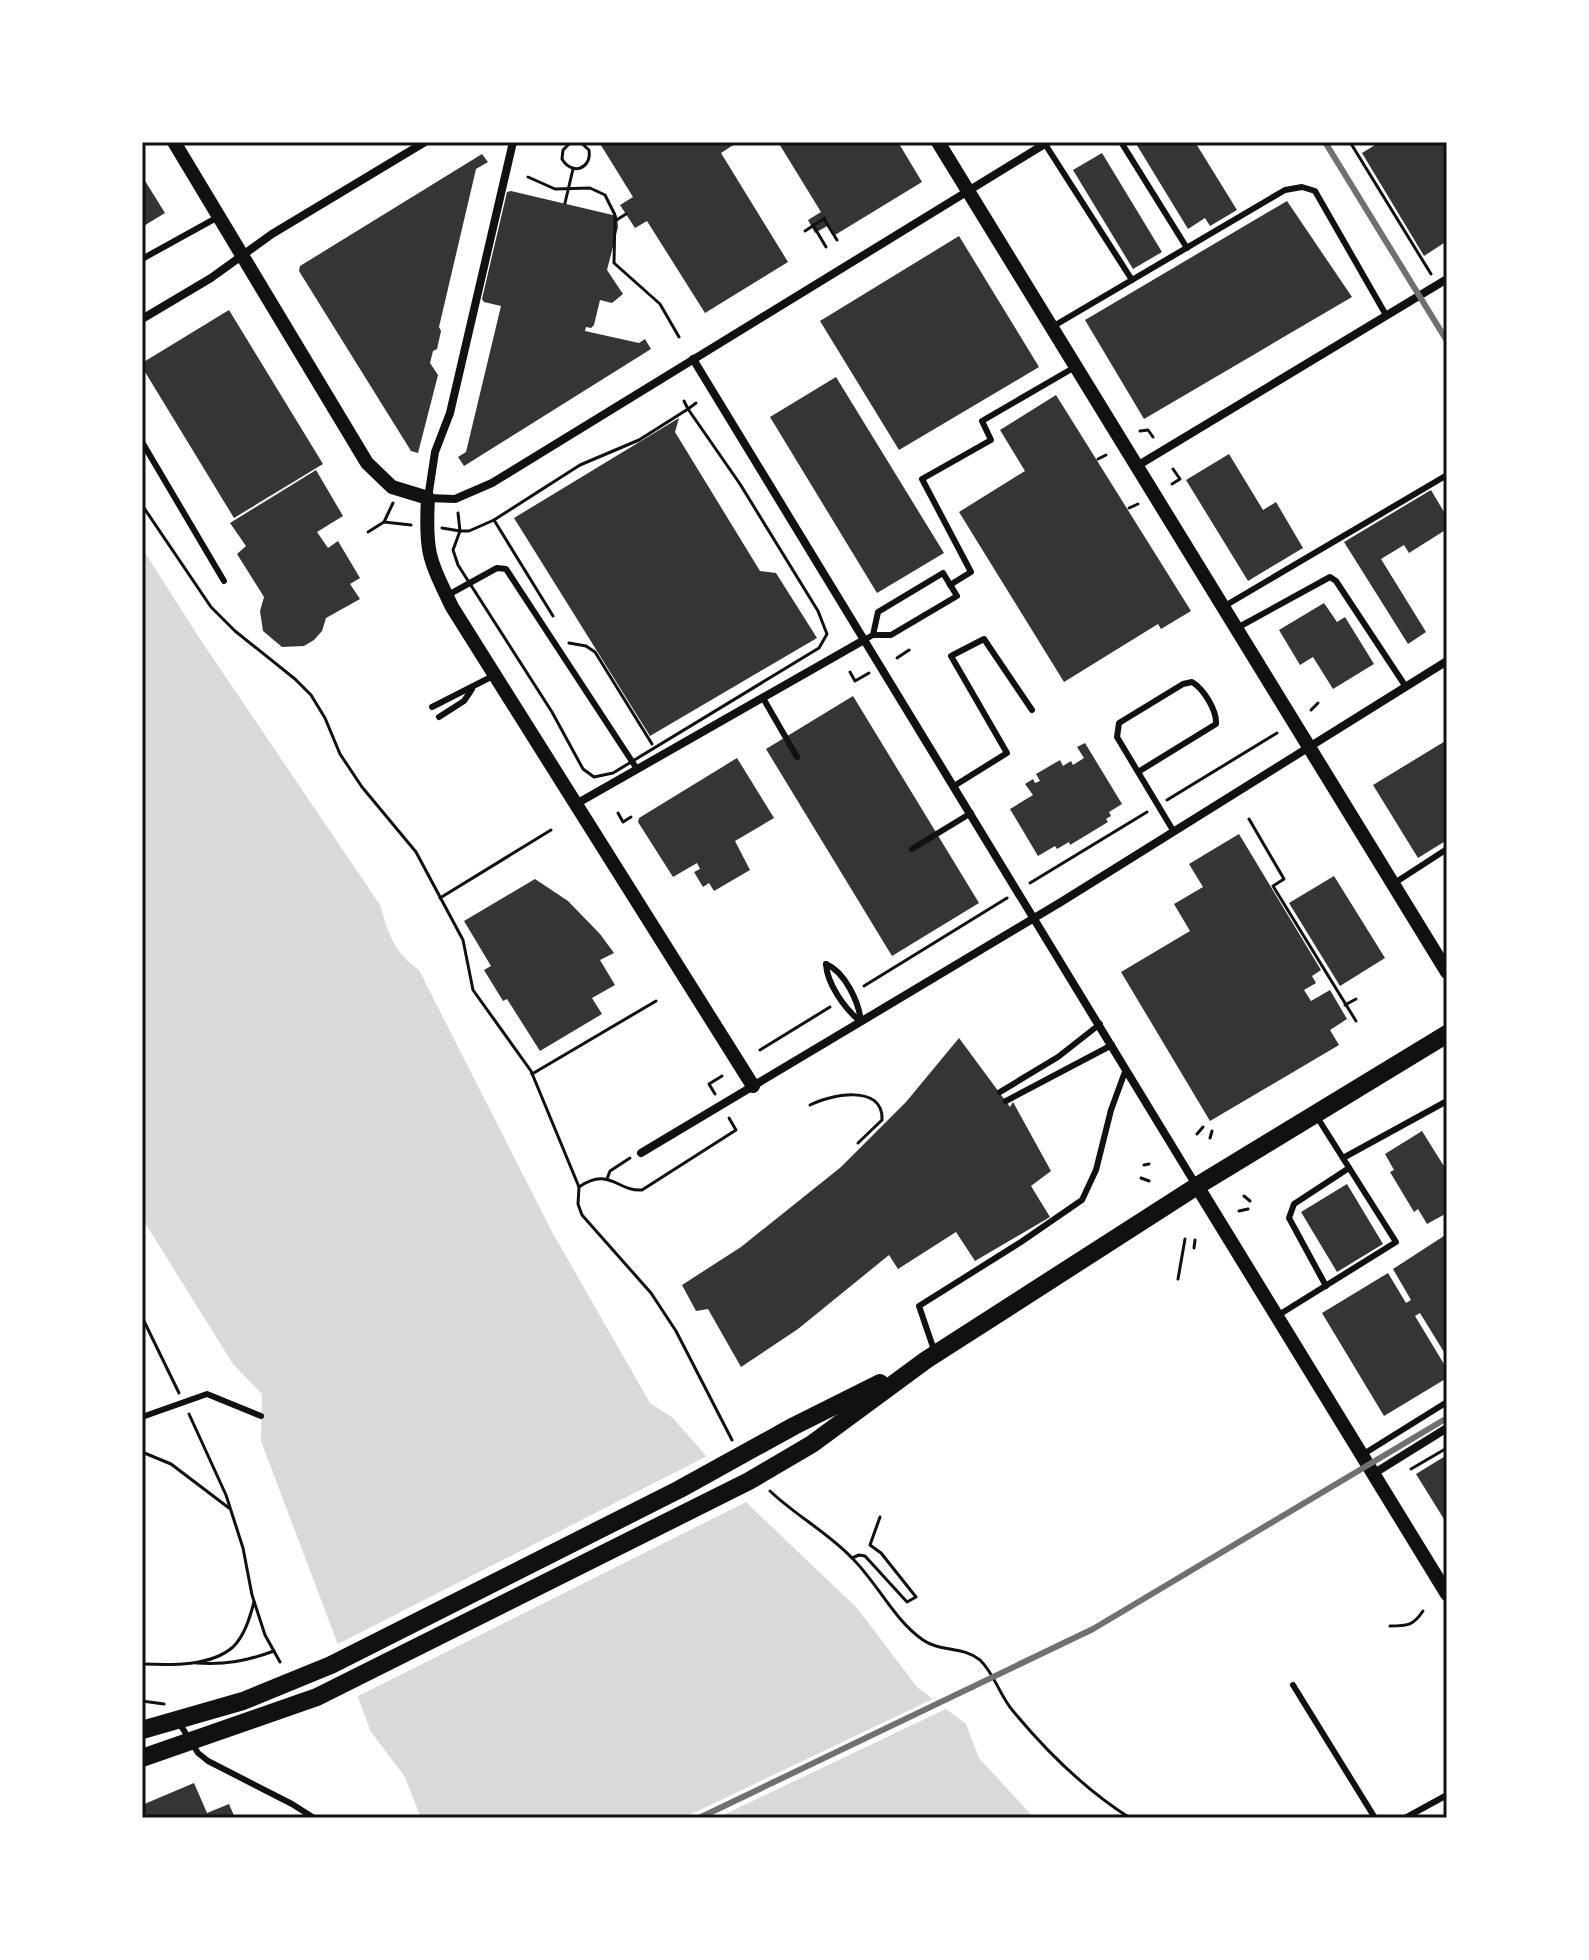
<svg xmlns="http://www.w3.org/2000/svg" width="1589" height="1960" font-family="'DejaVu Sans',sans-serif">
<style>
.water{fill:#d9d9d9}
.pier{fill:#fff}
.building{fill:#353535}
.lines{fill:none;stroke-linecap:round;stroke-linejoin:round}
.path{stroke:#111;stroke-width:3}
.service{stroke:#111;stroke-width:6}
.minor{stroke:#111;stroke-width:8}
.tertiary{stroke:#111;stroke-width:14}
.primary{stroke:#111;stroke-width:18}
.rail{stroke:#707070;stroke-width:6}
.neatline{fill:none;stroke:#111;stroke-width:3}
</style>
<rect width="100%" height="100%" fill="#fff"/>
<path class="water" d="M 142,548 L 200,639 L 380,905 C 389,935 393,951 419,970 L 552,1232 L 650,1403 L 673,1418 L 749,1505 L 857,1608 L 917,1687 L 966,1724 L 979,1758 L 1034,1818 L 421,1818 L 405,1777 L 371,1732 L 261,1441 L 262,1394 L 233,1364 L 142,1218 Z"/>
<g class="pier">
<polygon points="711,1454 750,1500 354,1698 334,1646"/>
<polygon points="937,1697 950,1707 717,1818 683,1818"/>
</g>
<g class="building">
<polygon points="599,142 738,142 721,153 788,262 705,313 647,221 635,228 620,205 633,197"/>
<polygon points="778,142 898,142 922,182 835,235 829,225 815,233 808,220 821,212"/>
<polygon points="1135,142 1195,142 1237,210 1210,226 1205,218 1188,229"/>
<polygon points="1380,142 1447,142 1447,241 1424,256 1362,153"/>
<polygon points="1102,153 1162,252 1133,269 1073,170"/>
<polygon points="482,154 488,162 476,169 439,327 441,331 437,349 433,351 430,363 438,375 418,453 411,451 299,271 300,266"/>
<polygon points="142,176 165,213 142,227"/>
<polygon points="511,191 617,216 618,227 607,270 623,294 612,303 600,300 594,325 591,328 586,327 585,331 639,343 645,339 651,349 464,466 458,457 466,452 501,306 484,302 482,299 507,192"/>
<polygon points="1287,201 1352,297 1144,419 1085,320"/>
<polygon points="959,236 1039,367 899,450 820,321"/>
<polygon points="229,310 323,464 234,518 142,367 142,363"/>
<polygon points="836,377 944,553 877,593 770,417"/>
<polygon points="1056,395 1191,611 1161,629 1158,624 1064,682 959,512 1025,471 1000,430"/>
<polygon points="679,418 675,432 760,571 776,573 817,638 650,736 514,518"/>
<polygon points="1229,454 1263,510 1276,502 1303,548 1248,581 1186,480"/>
<polygon points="316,470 343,516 317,532 328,548 338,541 360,578 350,584 360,599 326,618 322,631 314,640 304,646 282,647 263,631 260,611 264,597 237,554 246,546 230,523"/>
<polygon points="1431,490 1447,517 1447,529 1409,553 1404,545 1381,559 1426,632 1408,644 1344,542"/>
<polygon points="1324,603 1337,622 1345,617 1374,664 1333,689 1313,657 1300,665 1279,630"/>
<polygon points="853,696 979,903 892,956 766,749"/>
<polygon points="1447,740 1447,840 1418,858 1373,785"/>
<polygon points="1085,743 1122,804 1109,812 1111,816 1106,819 1108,822 1070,845 1069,842 1057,849 1055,846 1038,856 1010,809 1033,795 1025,784 1033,779 1035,783 1040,781 1036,774 1060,760 1063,766 1071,761 1073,765 1084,758 1077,747"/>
<polygon points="737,758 774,818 735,841 750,870 714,891 709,883 703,887 694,872 700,869 697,863 673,877 638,822 639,818"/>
<polygon points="1239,834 1321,970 1312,976 1316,983 1304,990 1311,1001 1330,990 1347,1019 1330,1030 1339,1045 1210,1121 1121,972 1190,931 1174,904 1203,887 1189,864"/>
<polygon points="1334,876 1385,958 1340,986 1289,903"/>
<polygon points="535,879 568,901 600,934 614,953 600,960 615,985 592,998 602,1014 540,1051 507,999 503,1001 484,970 491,966 464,921"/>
<polygon points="959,1038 1010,1107 1013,1102 1051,1171 1031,1186 1050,1217 975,1261 956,1232 898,1269 889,1255 798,1329 741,1367 708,1309 696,1311 682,1285 741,1247 841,1167 906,1102"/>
<polygon points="1422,1131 1447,1171 1447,1213 1427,1224 1418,1209 1414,1212 1390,1172 1394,1170 1385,1154"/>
<polygon points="1347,1184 1383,1244 1337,1272 1301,1212"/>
<polygon points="1447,1234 1447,1357 1420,1313 1415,1316 1447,1369 1447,1378 1384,1416 1322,1313 1388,1273 1406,1303 1411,1300 1393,1269"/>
<polygon points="1447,1455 1447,1524 1416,1474"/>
<polygon points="194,1783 207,1813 229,1804 235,1818 142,1818 142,1805"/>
</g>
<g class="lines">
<g class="path">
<path d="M 571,142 L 563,150 L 562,159 C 572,176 592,169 589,150 L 580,142"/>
<polyline points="1350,142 1431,274"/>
<polyline points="528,177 555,189 590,188 605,195 615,215 614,263 660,304 679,337"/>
<polyline points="565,203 573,169"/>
<polyline points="824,219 837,240"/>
<polyline points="615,221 626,214"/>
<polyline points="813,225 826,247"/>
<polyline points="805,231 825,218"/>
<polyline points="684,401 688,409 696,403"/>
<polygon points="688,409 740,484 818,611 827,634 819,648 613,773 594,777 583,769 552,712 458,565 453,550 460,531 469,531 494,520 580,465 639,440"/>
<polyline points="1140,431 1148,430 1153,437"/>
<polyline points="1098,459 1106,455"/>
<polyline points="1172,484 1180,479 1173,469"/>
<polyline points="393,503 384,522 411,525"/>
<polyline points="142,505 211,607 235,631 295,679 311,695 325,718 340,754 362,787 416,852 463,940 473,990 531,1071 579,1187 578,1204 582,1215 651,1293 676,1331 732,1440"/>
<polyline points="1129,508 1138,504"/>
<polyline points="494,520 553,616"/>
<polyline points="442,528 460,531 458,513"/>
<polyline points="368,532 384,522"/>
<polyline points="569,643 586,646 595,652 652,744"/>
<polyline points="897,658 909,650"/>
<polyline points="850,672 855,681 869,673"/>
<polyline points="1311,710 1318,703"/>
<polyline points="1167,800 1277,733"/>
<polyline points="618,813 623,822 631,817"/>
<polyline points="1249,819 1284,879 1273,886 1356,1021"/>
<polyline points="1030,883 1147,812"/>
<polyline points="440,898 551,830"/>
<polyline points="864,986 1007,898"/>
<polyline points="1345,1005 1356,999"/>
<polyline points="760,1050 830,1007"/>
<polyline points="532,1074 656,1001"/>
<polyline points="715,1094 709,1084 722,1076"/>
<path d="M 810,1105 C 829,1095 884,1083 882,1120 L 858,1143"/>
<polyline points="1197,1134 1203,1127"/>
<polyline points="1210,1138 1212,1131"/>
<polyline points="1144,1165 1149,1164"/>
<polyline points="1141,1178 1149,1181"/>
<polyline points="607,1179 610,1171 630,1158"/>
<path d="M 579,1187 C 609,1166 618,1192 642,1190 L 736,1130 L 729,1118"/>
<polyline points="1244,1196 1250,1201"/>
<polyline points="1239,1211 1248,1209"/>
<polyline points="1194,1248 1195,1240"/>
<polyline points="1178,1279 1185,1239"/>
<polyline points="142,1317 179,1393"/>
<polyline points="189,1414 226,1495 243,1548 252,1595 265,1635 280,1662"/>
<polyline points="142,1452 171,1464 229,1508"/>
<polyline points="1411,1469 1447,1448"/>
<path d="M 770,1491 C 795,1515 827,1532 851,1557 C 877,1582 893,1619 923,1640 C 940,1652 963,1646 980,1660 C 994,1673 1000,1696 1013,1711 C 1047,1752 1084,1789 1130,1818"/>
<polyline points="852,1558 859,1555 865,1556 907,1602 916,1597 881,1553 870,1545 880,1517"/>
<path d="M 1390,1626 C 1407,1626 1413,1626 1423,1611"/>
<path d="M 196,1663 C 225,1665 247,1661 274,1651"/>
<path d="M 142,1664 C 170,1665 210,1667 233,1647 C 245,1635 250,1617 254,1602"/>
<polyline points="142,1701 164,1704"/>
</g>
<g class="service">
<polyline points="1121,142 1187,248"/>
<polyline points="1045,144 1132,280"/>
<polyline points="142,259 218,217"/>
<polyline points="1052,327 1285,190 1302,187 1315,191 1386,315"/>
<polyline points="142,442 224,581"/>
<polyline points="950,585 971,572 922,479 991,440 982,421 1075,367"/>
<polyline points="448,595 497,568 506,569 637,769"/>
<polyline points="1223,607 1447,475"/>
<polyline points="1237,628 1330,577 1336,581 1406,687"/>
<polyline points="864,640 873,635 891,635 957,596 943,573 878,612 873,635"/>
<polyline points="763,698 797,757"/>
<polyline points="432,707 493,676"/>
<polyline points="439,717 464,701 472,689"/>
<path d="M 1138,772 L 1216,724 C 1217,711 1204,689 1192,682 L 1183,684 L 1119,723 L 1117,737 L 1174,832"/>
<polyline points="954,786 1007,753 951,656 984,639 1032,710"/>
<polyline points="912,849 971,813"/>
<polyline points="1393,884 1447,849"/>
<path d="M 826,964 C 845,972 859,1002 861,1022"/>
<path d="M 826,964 C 827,984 845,1009 860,1021"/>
<polyline points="1000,1092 1058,1057 1100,1024"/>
<polyline points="1006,1101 1112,1045"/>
<polyline points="1343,1158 1447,1101"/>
<polyline points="1326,1286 1289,1218 1294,1204 1349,1168"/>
<polyline points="1277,1316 1396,1242 1317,1117"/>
<polyline points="934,1350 919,1306 1021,1242 1082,1200 1096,1170 1111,1110 1126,1069"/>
<polyline points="142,1417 207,1394 261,1416"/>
<polyline points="1362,1455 1447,1402"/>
<polyline points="1293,1685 1375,1818"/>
<polyline points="178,1721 198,1753 208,1761 292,1804 314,1818"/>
<polyline points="1405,1818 1447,1795"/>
</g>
<g class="minor">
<polyline points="513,142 450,413 435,452 428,498 455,499 492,483 1048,142"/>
<polyline points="142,319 211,278 272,234 425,142"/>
<polyline points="693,359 1196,1185"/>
<polyline points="1137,466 1447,279"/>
<polyline points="576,804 864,640"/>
<polyline points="641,1153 1061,902 1447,661"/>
<polyline points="1373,1474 1447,1428"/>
</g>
<g class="tertiary">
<path d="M 174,142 L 367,463 L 392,487 L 428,498 C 425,553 429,559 452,607 L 753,1086"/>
<polyline points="938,142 1447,972"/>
<polyline points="1197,1186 1447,1594"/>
</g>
<g class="primary">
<polyline points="142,1730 243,1701 331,1665 680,1489 794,1426 880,1383"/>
<polyline points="142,1758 317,1697 749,1481 812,1444 926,1360 1197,1186 1447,1034"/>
</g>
<g class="rail">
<polyline points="1325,142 1447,341"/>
<polyline points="699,1818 1093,1629 1447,1418"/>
</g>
</g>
<rect width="1589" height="1960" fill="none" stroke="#ffffff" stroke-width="288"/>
<rect x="144" y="144" width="1301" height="1672" class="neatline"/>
</svg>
